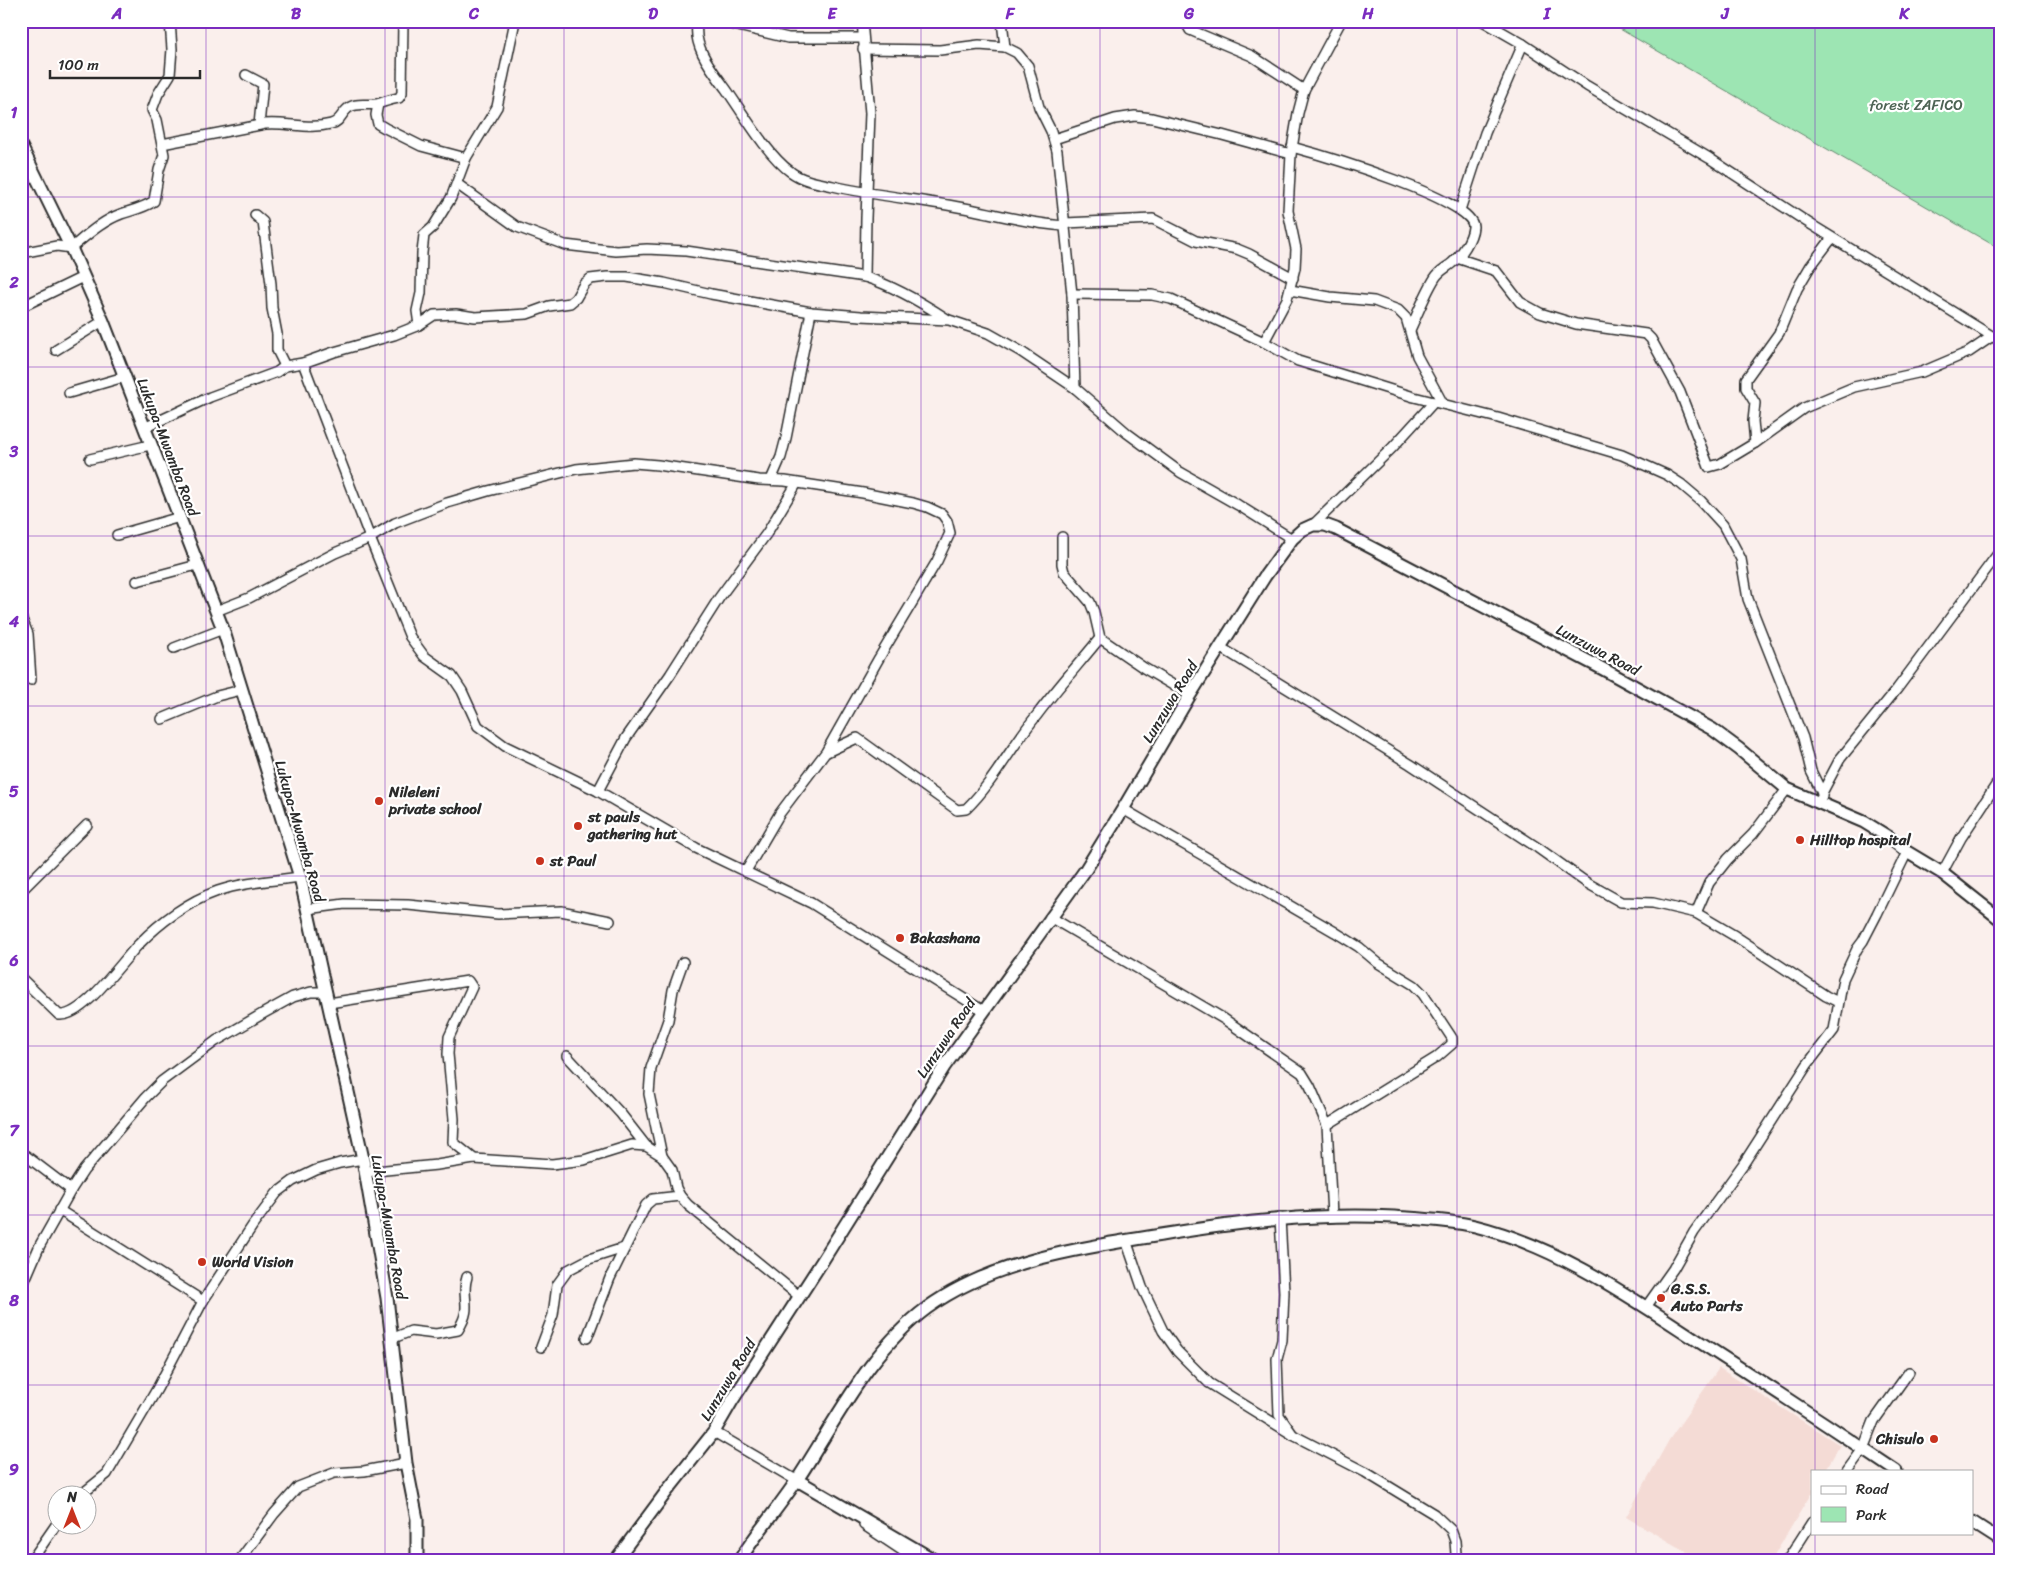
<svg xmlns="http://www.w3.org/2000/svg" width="2021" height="1582" font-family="Sriracha,sans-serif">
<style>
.built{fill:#f4dbd5}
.green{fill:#9de5b3;stroke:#64886f}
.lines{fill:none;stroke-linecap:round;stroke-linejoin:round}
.street-casing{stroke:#2b2b2b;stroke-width:12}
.secondary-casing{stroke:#2b2b2b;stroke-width:15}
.street{stroke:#fff;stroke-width:9}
.secondary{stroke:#fff;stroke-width:11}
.grid{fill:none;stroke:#7b2cbf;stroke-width:1;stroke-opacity:0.55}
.poi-dot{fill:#c8321e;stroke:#fff;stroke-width:2}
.labels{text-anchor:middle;stroke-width:4.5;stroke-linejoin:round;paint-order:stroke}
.park-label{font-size:15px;fill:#4d6354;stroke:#fff}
.street-label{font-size:15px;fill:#2b2b2b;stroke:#fff}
.poi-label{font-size:15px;font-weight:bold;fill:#2b2b2b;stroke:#fff;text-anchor:start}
.neatline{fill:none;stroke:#7b2cbf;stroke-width:2}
.grid-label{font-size:16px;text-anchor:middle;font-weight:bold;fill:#7b2cbf}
</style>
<rect width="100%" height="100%" fill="#faefec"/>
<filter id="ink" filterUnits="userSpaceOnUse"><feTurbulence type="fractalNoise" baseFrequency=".02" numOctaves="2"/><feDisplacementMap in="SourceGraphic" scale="10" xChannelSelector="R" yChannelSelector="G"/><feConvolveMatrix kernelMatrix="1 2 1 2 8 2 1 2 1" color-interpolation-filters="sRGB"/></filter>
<g filter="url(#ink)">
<polygon class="built" points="1719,1368 1840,1445 1825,1471 1812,1471 1812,1492 1771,1561 1702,1561 1626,1517 1669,1440"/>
<polygon class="green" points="1606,21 2000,21 2000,249"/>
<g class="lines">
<defs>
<g id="street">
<path d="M 698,21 C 691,45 712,70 726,89 C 743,113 767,155 791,172 C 803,181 819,183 833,186 C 873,195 913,199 953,206 C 991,212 1027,224 1065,226"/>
<polyline points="717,21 788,38 863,38"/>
<polyline points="862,21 870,113 866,218 865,277"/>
<polyline points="1002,21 1005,47"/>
<polyline points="1185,21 1190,30 1252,56 1304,90"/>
<polyline points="1483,21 1523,44 1587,86 1709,158 1807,222 2000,341"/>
<polyline points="863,49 940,50 979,45 1005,47 1017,53 1028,66 1039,107 1051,131 1057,151 1072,294 1075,388"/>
<polyline points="246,75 263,84 259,125"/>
<polyline points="378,104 376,115 378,124 385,128 421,146 466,158"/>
<polyline points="1054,139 1115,119 1135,116 1152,118 1222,135 1291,154"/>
<path d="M 162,144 L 265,124 C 287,122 309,130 331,124 C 341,122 342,111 350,107 C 358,102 368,106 377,104 C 384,102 391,99 399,98 L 402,93 L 403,21"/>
<path d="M 1292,147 C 1318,154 1476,200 1473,227 C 1472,239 1461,256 1452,263 C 1446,268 1439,271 1435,278 C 1425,294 1418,313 1410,330"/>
<path d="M 457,184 L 517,227 L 565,245 L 616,251 L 647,249 L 686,251 L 865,277 C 894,286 921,302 947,319"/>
<polyline points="1460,210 1485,133 1523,44"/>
<polyline points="255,215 263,222 271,284 272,308 277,334 277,350 285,366"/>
<polyline points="1065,223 1153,219 1196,241 1237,249 1249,254 1293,278"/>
<path d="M 21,253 L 57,246 L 71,248 C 86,236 102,221 121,214 C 133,210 144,208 154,201 L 159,170 L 164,155 L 157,120 L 152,110 L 158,94 L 170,75 L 172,49 L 170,21"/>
<polyline points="1457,258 1496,271 1520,302 1540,313 1576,324 1646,334 1651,339 1680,392 1709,467 1720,464 1755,443 1804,408 1854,387 1922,372 1969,352 1991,337"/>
<polyline points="1290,290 1330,297 1374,301 1398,310 1406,318 1417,356 1443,404"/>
<polyline points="1072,294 1152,295 1171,299 1264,342 1298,361 1414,397 1498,418 1622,455 1667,475 1681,484 1701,501 1723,525 1741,559 1748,599 1803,738 1811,771 1822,793"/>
<polyline points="21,307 83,277"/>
<polyline points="419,325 417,311 421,293 422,253 424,235 433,227 451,198 466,158 497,107 515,21"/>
<polyline points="1264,342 1287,299 1295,268 1296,249 1288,211 1291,154 1298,113 1304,90 1341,21"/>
<polyline points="56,350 103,321"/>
<polyline points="303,363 370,538 410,637 424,656 452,676 462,691 478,726 505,746 598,791 696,848 811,903 982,1010"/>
<polyline points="69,393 124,377"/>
<polyline points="144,428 210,397 277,372 285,366 303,363 334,352 394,335 419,325 434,315 456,314 475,317 527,314 549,306 570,303 576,298 584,284 590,279 607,277 627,277 664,283 711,294 811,312 861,316 949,320 988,333 1020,351 1075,388 1127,433 1180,472 1238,505 1292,539"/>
<polyline points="1755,443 1753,421 1755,403 1746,388 1746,379 1779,333 1797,289 1810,267 1832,238"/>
<polyline points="90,459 150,445"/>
<polyline points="771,480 781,457 786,438 811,312"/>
<polyline points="1313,525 1392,448 1434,402"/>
<polyline points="117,535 180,517"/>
<polyline points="1062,537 1062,564 1064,572 1090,602 1094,612 1100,638 1144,668 1190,695"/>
<polyline points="137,581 197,565"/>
<polyline points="216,611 249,598 335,553 370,538 395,523 447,503 488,491 576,469 634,463 658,465 759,480 785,481 863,493 913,503 927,507 942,514 947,521 950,533 937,561 879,658 826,752 780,813 746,871"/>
<polyline points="21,617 28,634 31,680"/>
<polyline points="1220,647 1410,764 1538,848 1587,883 1621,902 1653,903 1696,913 1735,936 1826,996 1838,1002"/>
<polyline points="174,648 223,629"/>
<polyline points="162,719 217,696 241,690"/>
<path d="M 827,752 L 857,738 L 957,810 L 966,809 C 994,782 1012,745 1037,715 C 1057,688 1079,664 1100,638"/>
<polyline points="598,791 626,738 670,675 719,598 767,533 797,483"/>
<polyline points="1822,796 1822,793 1840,759 1897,689 2000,551"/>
<polyline points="1123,809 1335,932 1359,947 1378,963 1414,985 1423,994 1452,1038 1452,1044 1437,1057 1327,1125"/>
<polyline points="1942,873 1961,838 2000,779"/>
<polyline points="21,891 87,825"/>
<polyline points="307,909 345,904 408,905 498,914 561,911 610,921"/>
<polyline points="1696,913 1709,883 1728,859 1753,834 1787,789"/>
<polyline points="1050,917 1224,1019 1302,1073 1310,1086 1327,1125 1332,1215"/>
<path d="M 21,978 L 59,1015 C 83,1018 122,961 139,944 C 160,922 189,901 218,891 C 244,882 273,881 300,877"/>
<polyline points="329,1003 468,981 472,987 449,1037 448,1054 454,1119 453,1142 474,1159 552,1164 584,1160 632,1145 646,1146 662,1156 672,1170 676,1188 680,1196 688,1205 799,1296"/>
<polyline points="567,1056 621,1114 646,1146"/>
<polyline points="21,1152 71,1190"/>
<polyline points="662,1156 649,1094 651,1068 668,1020 673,990 683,962"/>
<polyline points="365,1172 437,1165 474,1159"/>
<polyline points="59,1210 203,1301"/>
<polyline points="1280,1218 1284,1292 1282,1340 1277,1359 1279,1415 1293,1435"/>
<polyline points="1126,1240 1142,1287 1163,1331 1177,1351 1209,1383 1293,1435 1365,1472 1434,1514 1451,1530 1455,1541 1456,1554 1454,1561"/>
<polyline points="21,1289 40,1245 71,1190 84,1170 146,1097 162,1081 216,1041 264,1013 293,997 311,992 325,992"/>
<polyline points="1646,1307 1673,1269 1694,1232 1744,1163 1807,1065 1834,1030 1843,979 1857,949 1863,941 1877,914 1907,852"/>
<polyline points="587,1338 610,1278 646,1205 653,1199 680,1196"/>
<path d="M 391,1339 L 411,1331 L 436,1334 L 458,1330 C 474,1305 460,1299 467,1277"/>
<polyline points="541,1347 553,1315 557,1285 568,1270 589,1259 624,1248"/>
<polyline points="714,1432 801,1483"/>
<polyline points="1847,1471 1863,1449 1874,1421 1909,1372"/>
<polyline points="82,1494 107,1474 157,1389 203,1301 253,1225 277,1193 293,1181 316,1170 340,1163 363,1159"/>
<polyline points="864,1525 918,1561"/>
<polyline points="31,1561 58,1522"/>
<polyline points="239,1561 274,1514 298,1487 334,1473 364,1471 406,1463"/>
<polyline points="1787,1561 1812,1522"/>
</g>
<g id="secondary">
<polyline points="21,146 71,248 103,321 223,629 300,877 363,1159 387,1298 406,1463 417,1519 417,1561"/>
<polyline points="797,1480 936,1561"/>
<polyline points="1972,1522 2000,1540"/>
<polyline points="615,1561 667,1491 714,1432 732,1401 823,1260 944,1067 1086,869 1123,809 1190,695 1265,576 1292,539 1302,530 1313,525 1325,525 1336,529 1603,669 1712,729 1739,749 1787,789 1864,822 1890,838 1907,852 1942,873 2000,919"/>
<path d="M 739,1561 C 757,1532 780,1506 799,1477 C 837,1419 870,1350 927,1308 C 991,1261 1084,1247 1161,1235 C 1239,1222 1315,1213 1394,1217 C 1421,1219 1449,1220 1475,1226 C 1556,1246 1626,1294 1695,1339 C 1762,1382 1829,1426 1896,1471"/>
</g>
</defs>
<use href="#street" class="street-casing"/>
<use href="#secondary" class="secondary-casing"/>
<use href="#street" class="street"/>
<use href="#secondary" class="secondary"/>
</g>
</g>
<path class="grid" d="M 206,21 L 206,1561M 385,21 L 385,1561M 564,21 L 564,1561M 742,21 L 742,1561M 921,21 L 921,1561M 1100,21 L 1100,1561M 1279,21 L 1279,1561M 1457,21 L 1457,1561M 1636,21 L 1636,1561M 1815,21 L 1815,1471M 21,197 L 2000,197M 21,367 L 2000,367M 21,536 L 2000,536M 21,706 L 2000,706M 21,876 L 2000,876M 21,1046 L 2000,1046M 21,1215 L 2000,1215M 21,1385 L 2000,1385M 1815,1533 L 1815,1561"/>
<g class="poi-dot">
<circle cx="379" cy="801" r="5"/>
<circle cx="578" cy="826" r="5"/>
<circle cx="1800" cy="840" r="5"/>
<circle cx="540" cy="861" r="5"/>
<circle cx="900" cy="938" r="5"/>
<circle cx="202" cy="1262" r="5"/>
<circle cx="1661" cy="1298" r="5"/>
<circle cx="1934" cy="1439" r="5"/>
</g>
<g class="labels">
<g class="park-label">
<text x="1916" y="110">forest ZAFICO</text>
</g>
<g class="street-label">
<text transform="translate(168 447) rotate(69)" y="5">Lukupa-Mwamba Road</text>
<text transform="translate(1598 650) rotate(28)" y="5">Lunzuwa Road</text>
<text transform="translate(1170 702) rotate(-59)" y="5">Lunzuwa Road</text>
<text transform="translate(300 831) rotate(74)" y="5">Lukupa-Mwamba Road</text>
<text transform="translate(946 1038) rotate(-56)" y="5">Lunzuwa Road</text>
<text transform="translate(389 1227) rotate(80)" y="5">Lukupa-Mwamba Road</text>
<text transform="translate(728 1380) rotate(-59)" y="5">Lunzuwa Road</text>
</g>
<g class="poi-label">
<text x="389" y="797">Nileleni<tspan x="389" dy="17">private school</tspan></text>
<text x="588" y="822">st pauls<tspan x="588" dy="17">gathering hut</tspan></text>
<text x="1810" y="845">Hilltop hospital</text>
<text x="550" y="866">st Paul</text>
<text x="910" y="943">Bakashana</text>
<text x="212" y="1267">World Vision</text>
<text x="1671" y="1294">G.S.S.<tspan x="1671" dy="17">Auto Parts</tspan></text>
<text x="1924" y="1444" text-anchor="end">Chisulo</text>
</g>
</g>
<rect width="2021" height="1582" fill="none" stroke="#fff" stroke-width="55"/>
<rect x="1811" y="1470" width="162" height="65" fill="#ffffff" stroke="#aaaaaa"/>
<rect x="1821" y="1486" width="25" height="8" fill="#ffffff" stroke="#aaaaaa"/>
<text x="1856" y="1494" font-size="15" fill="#2b2b2b">Road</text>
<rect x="1821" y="1507" width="25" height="15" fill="#9de5b3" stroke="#aaaaaa"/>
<text x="1856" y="1520" font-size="15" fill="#2b2b2b">Park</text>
<g transform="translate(72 1510)"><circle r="24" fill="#ffffff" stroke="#aaaaaa"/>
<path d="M0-4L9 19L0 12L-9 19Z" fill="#c8321e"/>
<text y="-8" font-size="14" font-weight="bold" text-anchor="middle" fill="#2b2b2b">N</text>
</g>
<path d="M50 70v8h150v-8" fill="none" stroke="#2b2b2b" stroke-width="2.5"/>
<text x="58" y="70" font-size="15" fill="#2b2b2b" stroke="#ffffff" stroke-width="4" paint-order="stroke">100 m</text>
<rect x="28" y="28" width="1966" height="1526" class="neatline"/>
<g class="grid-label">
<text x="117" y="19">A</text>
<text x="296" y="19">B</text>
<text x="474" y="19">C</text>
<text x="653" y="19">D</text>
<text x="832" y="19">E</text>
<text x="1010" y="19">F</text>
<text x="1189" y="19">G</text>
<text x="1368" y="19">H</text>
<text x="1547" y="19">I</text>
<text x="1725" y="19">J</text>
<text x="1904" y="19">K</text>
<text x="14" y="118">1</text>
<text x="14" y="288">2</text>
<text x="14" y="457">3</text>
<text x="14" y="627">4</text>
<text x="14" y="797">5</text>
<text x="14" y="966">6</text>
<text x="14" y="1136">7</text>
<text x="14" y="1306">8</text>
<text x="14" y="1475">9</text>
</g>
</svg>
